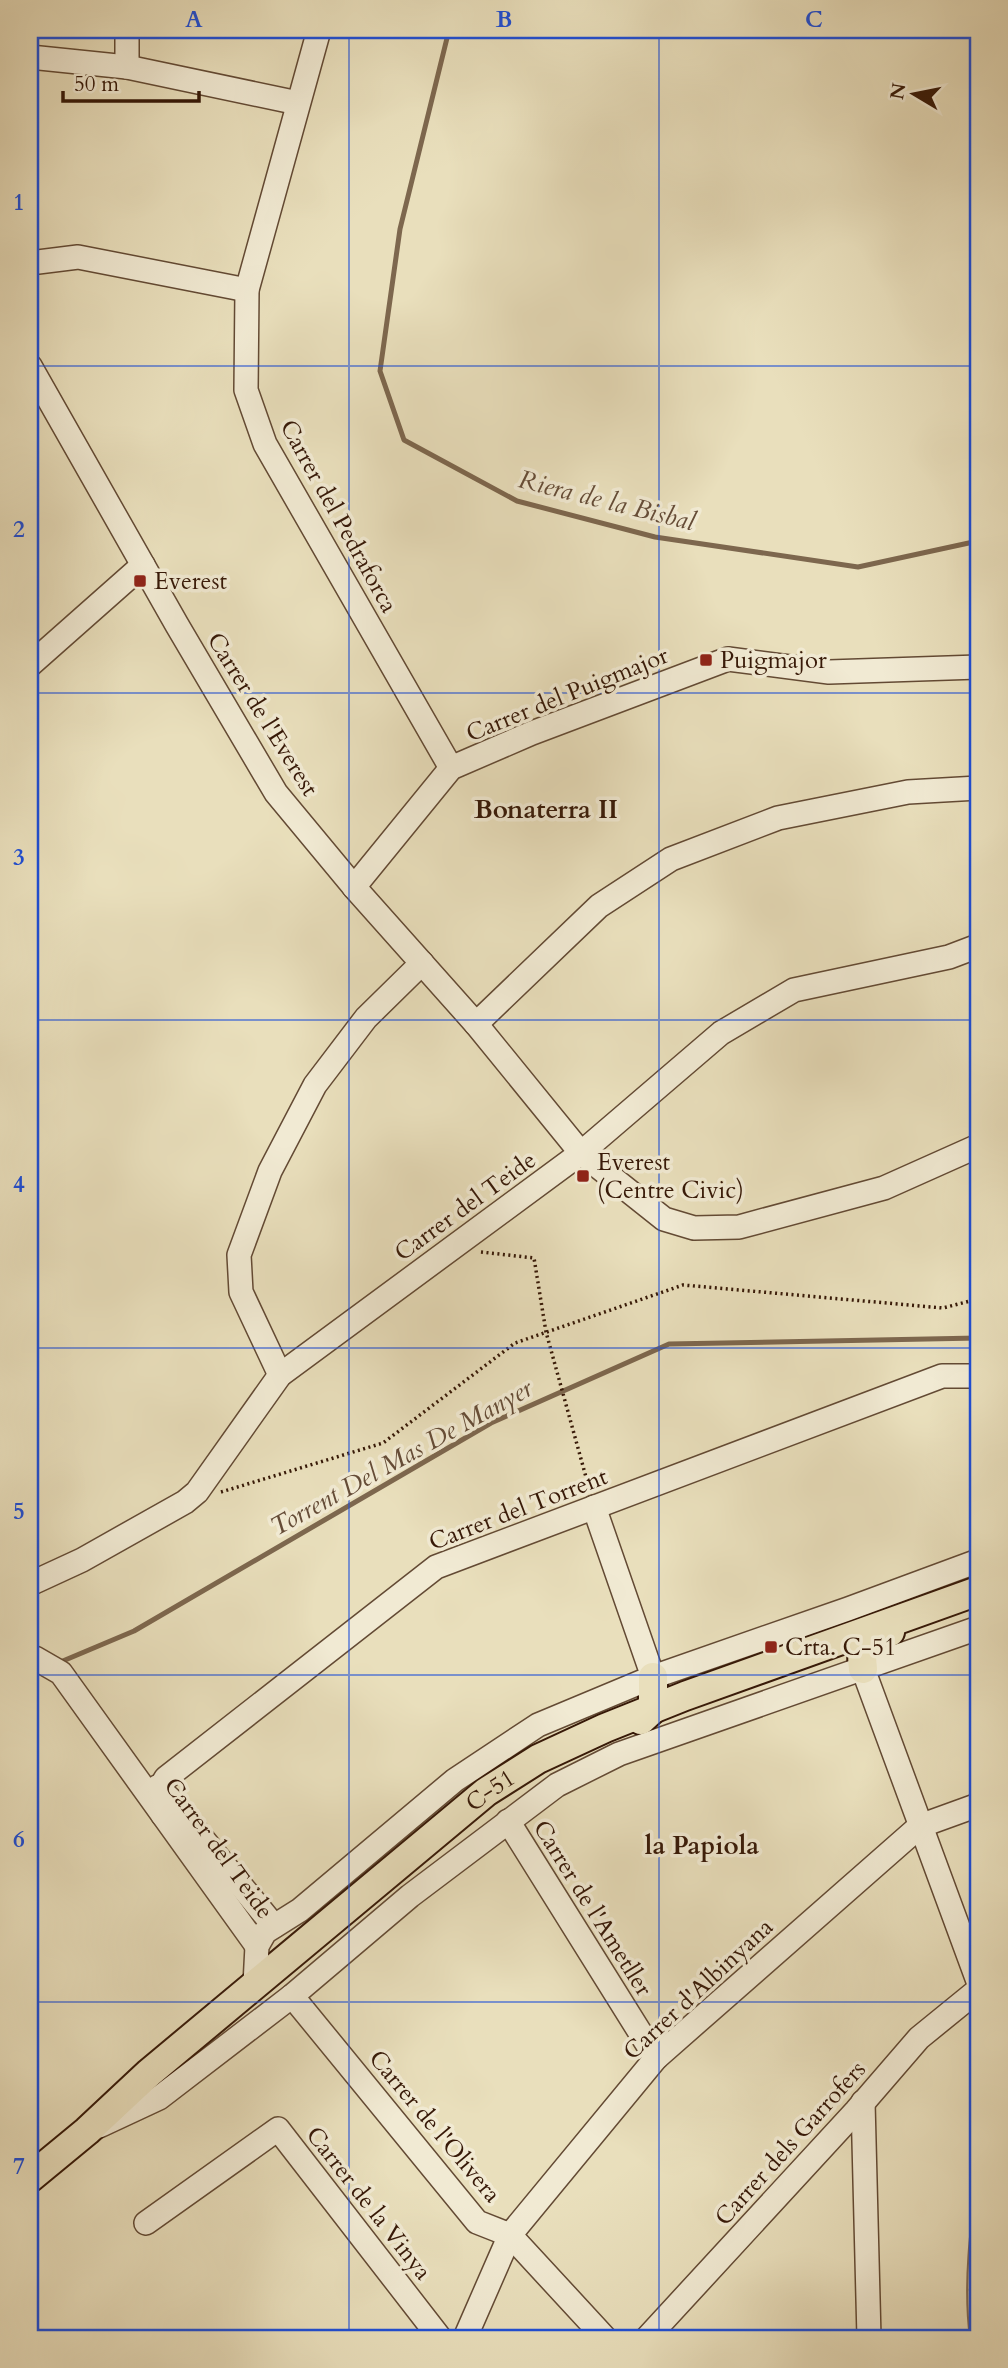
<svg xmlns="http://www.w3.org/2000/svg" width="1008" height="2368" font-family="Cardo,serif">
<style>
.forest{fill:url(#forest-crowns);stroke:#806a52;stroke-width:2}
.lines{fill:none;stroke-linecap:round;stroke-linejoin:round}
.stream{stroke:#7d674e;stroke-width:5}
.minor-casing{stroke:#634a34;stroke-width:26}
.major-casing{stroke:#361807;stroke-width:32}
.path{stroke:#361807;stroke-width:3.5;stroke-dasharray:2 3.5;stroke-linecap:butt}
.minor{stroke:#f1ead3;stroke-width:23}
.major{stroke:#e9dfbc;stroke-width:28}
.grid{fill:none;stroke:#1d4ed8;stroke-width:2;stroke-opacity:0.55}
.poi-dot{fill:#8f2418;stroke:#f1ead3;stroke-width:2.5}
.labels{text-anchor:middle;stroke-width:7;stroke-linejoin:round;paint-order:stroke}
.street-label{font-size:24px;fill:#361807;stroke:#f1ead3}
.poi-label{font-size:24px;fill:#361807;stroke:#f1ead3;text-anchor:start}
.water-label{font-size:26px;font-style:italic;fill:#654c37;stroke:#f1ead3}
.neighbourhood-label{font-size:26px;font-weight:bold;fill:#361807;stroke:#f1ead3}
.neatline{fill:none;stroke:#1d4ed8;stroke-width:2.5}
.grid-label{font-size:23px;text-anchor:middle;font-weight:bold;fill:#1d4ed8}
</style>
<defs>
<pattern id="forest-crowns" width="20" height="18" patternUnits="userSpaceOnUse" patternTransform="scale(1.75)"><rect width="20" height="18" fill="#cbbd9d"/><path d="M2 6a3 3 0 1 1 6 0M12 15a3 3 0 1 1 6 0" fill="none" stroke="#afa286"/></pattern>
</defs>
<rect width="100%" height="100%" fill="#e9dfbc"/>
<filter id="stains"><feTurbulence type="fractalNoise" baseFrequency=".00286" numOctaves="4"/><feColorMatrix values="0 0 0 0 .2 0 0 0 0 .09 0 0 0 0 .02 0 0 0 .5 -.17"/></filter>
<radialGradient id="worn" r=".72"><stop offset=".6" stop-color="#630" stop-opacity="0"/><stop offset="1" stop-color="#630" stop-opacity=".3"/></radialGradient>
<path class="forest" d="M 978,2175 L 978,2338 L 970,2338 C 963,2286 970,2227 978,2175 Z"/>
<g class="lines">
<g class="stream">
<polyline points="449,30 400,229 380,371 404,440 517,501 655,537 858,567 978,541"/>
<polyline points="58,1663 134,1631 491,1423 669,1344 978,1338"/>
<polyline points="30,1675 43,1669"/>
</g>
<defs>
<g id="minor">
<polyline points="319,30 247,290 246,390 265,444 451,768"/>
<polyline points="30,57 127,67 298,103"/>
<polyline points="127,67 127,30"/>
<polyline points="30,263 78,257 247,290"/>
<polyline points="30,366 177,625 276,793 354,887 476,1024 581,1153 664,1219 694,1228 739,1227 884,1188 978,1146"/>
<polyline points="30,665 143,565"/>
<polyline points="354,887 451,768 532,733 728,659 829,672 978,667"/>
<polyline points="476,1024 599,906 671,859 778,818 908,792 978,788"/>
<polyline points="280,1375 241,1292 239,1255 270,1171 315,1085 366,1018 422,963"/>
<polyline points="594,1507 653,1677"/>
<polyline points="30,1584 82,1560 185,1502 197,1492 280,1375 581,1153 721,1033 794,990 949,957 978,946"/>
<polyline points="30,1658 35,1658 61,1673 257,1946"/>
<polyline points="863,1669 978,1981"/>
<polyline points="157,1787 171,1800 274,1926"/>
<polyline points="163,1815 160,1788 166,1778 436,1567 942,1376 978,1376"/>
<polyline points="508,1821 656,2058"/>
<polyline points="255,1984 257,1946 265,1932 300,1910 455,1780 538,1725 653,1677 848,1609 978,1561"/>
<polyline points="292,1996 477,2222 510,2235 605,2338"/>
<polyline points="863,2102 869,2338"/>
<polyline points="99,2126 159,2098 292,1996 410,1896 557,1785 619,1754 978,1628"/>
<polyline points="146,2223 278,2129 440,2338"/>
<polyline points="465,2338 510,2235 656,2058 920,1826 978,1805"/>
<polyline points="647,2338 856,2111 919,2038 978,1990"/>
</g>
<g id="major">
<path d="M 863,1669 C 860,1641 865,1641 890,1632"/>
<polyline points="641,1720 653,1709 653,1677"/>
<path id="s1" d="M 30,2178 L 87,2131 L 149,2073 L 486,1792 L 538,1759 L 605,1728 L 685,1696 L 978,1591"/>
</g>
</defs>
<use href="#minor" class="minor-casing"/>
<use href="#major" class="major-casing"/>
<g class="path">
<polyline points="481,1252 534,1258 546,1332 589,1488"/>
<polyline points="221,1492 383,1443 515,1343 683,1285 943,1308 978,1299"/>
</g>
<use href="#minor" class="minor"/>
<use href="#major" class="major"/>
</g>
<path class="grid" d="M 349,30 L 349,2338M 659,30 L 659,2338M 30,366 L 978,366M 30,693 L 978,693M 30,1020 L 978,1020M 30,1348 L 978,1348M 30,1675 L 978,1675M 30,2002 L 978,2002"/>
<g class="poi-dot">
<rect x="133" y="574" width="14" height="14" rx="3.5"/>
<rect x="699" y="653" width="14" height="14" rx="3.5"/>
<rect x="576" y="1169" width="14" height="14" rx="3.5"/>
<rect x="764" y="1640" width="14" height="14" rx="3.5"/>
</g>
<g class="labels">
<g class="street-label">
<text transform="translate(339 516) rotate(61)" y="8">Carrer del Pedraforca</text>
<text transform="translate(567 694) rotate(-22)" y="8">Carrer del Puigmajor</text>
<text transform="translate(263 714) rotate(58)" y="8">Carrer de l'Everest</text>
<text transform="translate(465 1206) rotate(-36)" y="8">Carrer del Teide</text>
<text transform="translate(518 1509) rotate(-21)" y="8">Carrer del Torrent</text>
<text dy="8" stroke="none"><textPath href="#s1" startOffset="602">C-51</textPath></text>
<text transform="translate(219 1848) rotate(54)" y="8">Carrer del Teide</text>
<text transform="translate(593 1908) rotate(58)" y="8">Carrer de l'Ametller</text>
<text transform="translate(698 1989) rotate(-43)" y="8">Carrer d'Albinyana</text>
<text transform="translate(435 2126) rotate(50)" y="8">Carrer de l'Olivera</text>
<text transform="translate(790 2143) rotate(-48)" y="8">Carrer dels Garrofers</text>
<text transform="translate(369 2203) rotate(52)" y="8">Carrer de la Vinya</text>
</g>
<g class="poi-label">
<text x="154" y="589">Everest</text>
<text x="720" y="668">Puigmajor</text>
<text x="597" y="1170">Everest<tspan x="597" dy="28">(Centre Civic)</tspan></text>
<text x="785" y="1655">Crta. C-51</text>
</g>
<g class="water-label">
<text transform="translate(607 500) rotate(14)" y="9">Riera de la Bisbal</text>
<text transform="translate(401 1457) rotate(-29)" y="9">Torrent Del Mas De Manyer</text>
</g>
<g class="neighbourhood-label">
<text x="546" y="818">Bonaterra II</text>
<text x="702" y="1854">la Papiola</text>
</g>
</g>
<rect width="1008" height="2368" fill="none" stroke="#e9dfbc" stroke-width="77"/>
<g transform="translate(914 94) rotate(280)" stroke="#f1ead3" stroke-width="5" paint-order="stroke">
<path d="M0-5L12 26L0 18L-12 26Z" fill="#361807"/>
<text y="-10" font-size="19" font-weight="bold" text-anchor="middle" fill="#361807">N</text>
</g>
<path d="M63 91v10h136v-10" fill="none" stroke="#361807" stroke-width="3.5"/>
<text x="74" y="91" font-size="21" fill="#361807" stroke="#f1ead3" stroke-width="5" paint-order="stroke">50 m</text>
<rect x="38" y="38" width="932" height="2292" class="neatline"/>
<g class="grid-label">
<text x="194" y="27">A</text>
<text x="504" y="27">B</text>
<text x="814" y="27">C</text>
<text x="19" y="210">1</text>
<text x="19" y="537">2</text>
<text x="19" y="865">3</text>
<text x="19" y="1192">4</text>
<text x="19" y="1519">5</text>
<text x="19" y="1847">6</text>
<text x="19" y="2174">7</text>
</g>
<rect width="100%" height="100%" filter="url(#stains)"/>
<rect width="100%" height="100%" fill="url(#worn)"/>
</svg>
